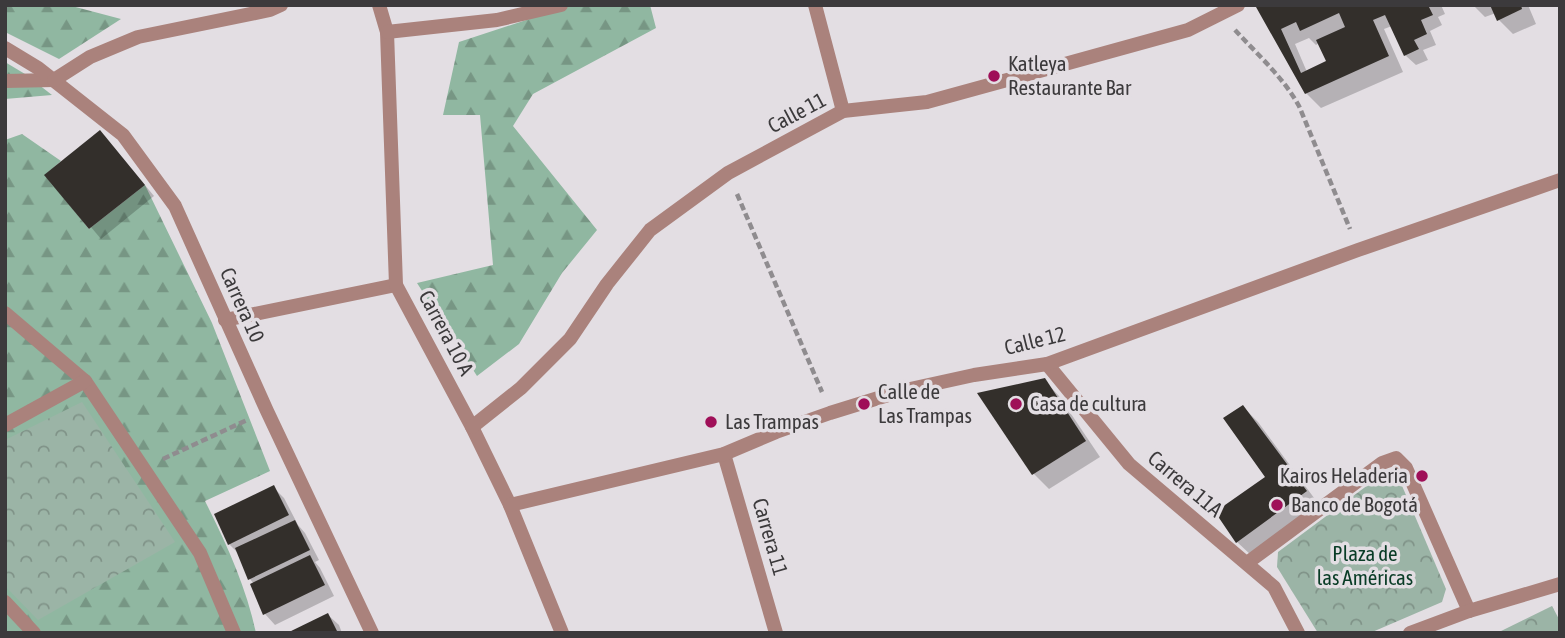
<svg xmlns="http://www.w3.org/2000/svg" width="1565" height="638" font-family="'Asap Condensed',sans-serif">
<style>
.forest{fill:url(#forest-firs)}
.park{fill:url(#park-crowns)}
.shadow{fill:#0003;fill-rule:evenodd}
.building{fill:#332f2b;fill-rule:evenodd}
.lines{fill:none;stroke-linecap:round;stroke-linejoin:round}
.path{stroke:#8f8c8f;stroke-width:4.5;stroke-dasharray:7 3.5;stroke-linecap:butt}
.service{stroke:#aa827c;stroke-width:14}
.minor{stroke:#aa827c;stroke-width:14}
.poi-dot{fill:#9f0f58;stroke:#e3dee3;stroke-width:2.5}
.labels{text-anchor:middle;stroke-width:7;stroke-linejoin:round;paint-order:stroke}
.poi-label{font-size:21px;fill:#3c3a3c;stroke:#e3dee3;text-anchor:start}
.street-label{font-size:21px;fill:#3c3a3c;stroke:#e3dee3}
.park-label{font-size:21px;fill:#093c26;stroke:#e3dee3}
</style>
<defs>
<pattern id="forest-firs" width="22" height="20" patternUnits="userSpaceOnUse" patternTransform="scale(1.75)"><rect width="22" height="20" fill="#90b7a1"/><path d="M5 1l3.5 6h-7zM16 11l3.5 6h-7z" fill="#779684"/></pattern>
<pattern id="park-crowns" width="20" height="18" patternUnits="userSpaceOnUse" patternTransform="scale(1.75)"><rect width="20" height="18" fill="#9bb4a6"/><path d="M2 6a3 3 0 1 1 6 0M12 15a3 3 0 1 1 6 0" fill="none" stroke="#809388"/></pattern>
</defs>
<rect width="100%" height="100%" fill="#e3dee3"/>
<g class="forest">
<polygon points="5,5 68,5 121,19 59,59 5,32"/>
<polygon points="572,5 650,5 656,28 533,94 513,126 597,230 562,273 519,344 477,376 417,283 493,265 480,115 443,115 459,42"/>
<polygon points="5,62 25,74 52,95 5,99"/>
<path d="M 22,134 L 61,161 L 45,175 L 89,229 L 145,185 L 212,323 L 270,471 L 205,501 C 226,543 246,586 256,633 L 5,633 L 5,140 Z"/>
</g>
<g class="park">
<polygon points="82,402 175,542 38,620 5,586 5,440"/>
<polygon points="1397,474 1446,589 1442,602 1370,633 1318,633 1277,567 1278,552 1380,476"/>
<polygon points="1552,606 1560,621 1560,633 1497,633"/>
</g>
<g class="shadow">
<path d="M 1264,5 L 1441,5 L 1445,14 L 1438,17 L 1442,25 L 1430,31 L 1436,45 L 1423,50 L 1428,60 L 1416,65 L 1405,55 L 1392,26 L 1384,29 L 1403,72 L 1321,108 L 1306,93 ZM 1309,38 L 1316,45 L 1319,43 L 1328,62 L 1307,72 L 1295,44 Z"/>
<polygon points="1473,5 1528,5 1536,24 1513,34 1499,20 1496,13 1485,17"/>
<polygon points="110,143 154,196 101,239 47,175"/>
<polygon points="1044,380 1059,396 1100,457 1049,489 1034,474 980,394"/>
<polygon points="1243,407 1258,422 1320,506 1252,556 1237,542 1268,477"/>
<polygon points="274,488 284,498 298,525 305,533 319,560 315,562 320,568 334,596 275,625 265,614 252,584 254,584 250,579 239,554 229,544"/>
<polygon points="328,615 339,625 342,633 291,633"/>
</g>
<g class="building">
<path d="M 1260,5 L 1428,5 L 1433,15 L 1421,20 L 1427,34 L 1414,40 L 1419,49 L 1404,56 L 1385,15 L 1373,20 L 1389,56 L 1305,94 L 1256,7 ZM 1339,13 L 1345,27 L 1316,40 L 1326,61 L 1301,73 L 1281,29 L 1296,22 L 1300,31 Z"/>
<polygon points="1490,5 1521,5 1522,9 1497,21"/>
<polygon points="100,130 145,185 89,229 44,175"/>
<polygon points="1045,378 1086,441 1032,475 977,393"/>
<polygon points="1243,405 1307,491 1236,543 1215,512 1265,477 1223,418"/>
<polygon points="274,485 289,515 228,545 214,514"/>
<polygon points="295,520 310,550 248,580 235,548"/>
<polygon points="310,555 325,585 263,615 250,584"/>
<polygon points="328,613 338,633 287,633"/>
</g>
<g class="lines">
<g class="path">
<path d="M 1235,30 C 1257,54 1283,77 1299,106 L 1350,229"/>
<polyline points="737,194 822,392"/>
<polyline points="163,459 247,420"/>
</g>
<g class="service">
<polyline points="5,81 54,80"/>
<polyline points="5,313 85,381 200,553 234,633"/>
<polyline points="225,320 396,285"/>
<polyline points="5,425 85,381"/>
<polyline points="1247,563 1382,463 1396,458 1406,468 1469,611"/>
<polyline points="5,602 34,633"/>
</g>
<g class="minor">
<polyline points="379,5 387,32 396,285 472,427 510,505 562,633"/>
<polyline points="815,5 843,111"/>
<polyline points="387,32 497,20 561,5"/>
<polyline points="5,48 38,68 123,135 175,206 267,411 372,633"/>
<polyline points="54,80 90,57 138,37 270,10 281,5"/>
<polyline points="1047,364 1129,464 1274,587 1298,633"/>
<polyline points="472,427 521,388 570,339 607,284 650,230 728,173 843,111 927,102 1188,30 1238,5"/>
<polyline points="724,454 776,633"/>
<polyline points="510,505 724,454 776,432 830,413 901,391 974,375 1047,364 1358,250 1560,180"/>
<polyline points="1410,633 1469,611 1560,584"/>
</g>
</g>
<g class="poi-dot">
<circle cx="994" cy="76" r="7"/>
<circle cx="864" cy="404" r="7"/>
<circle cx="1016" cy="404" r="7"/>
<circle cx="711" cy="422" r="7"/>
<circle cx="1422" cy="476" r="7"/>
<circle cx="1277" cy="505" r="7"/>
</g>
<g class="labels">
<g class="poi-label">
<text x="1008" y="71">Katleya<tspan x="1008" dy="24">Restaurante Bar</tspan></text>
<text x="878" y="399">Calle de<tspan x="878" dy="24">Las Trampas</tspan></text>
<text x="1030" y="411">Casa de cultura</text>
<text x="725" y="429">Las Trampas</text>
<text x="1408" y="483" text-anchor="end">Kairos Heladeria</text>
<text x="1291" y="512">Banco de Bogotá</text>
</g>
<g class="street-label">
<text transform="translate(797 113) rotate(-28)" y="7">Calle 11</text>
<text transform="translate(242 305) rotate(66)" y="7">Carrera 10</text>
<text transform="translate(446 333) rotate(62)" y="7">Carrera 10 A</text>
<text transform="translate(1035 341) rotate(-14)" y="7">Calle 12</text>
<text transform="translate(1185 484) rotate(40)" y="7">Carrera 11A</text>
<text transform="translate(770 537) rotate(74)" y="7">Carrera 11</text>
</g>
<g class="park-label">
<text x="1365" y="561">Plaza de<tspan x="1365" dy="24">las Américas</tspan></text>
</g>
</g>
<rect width="1565" height="638" fill="none" stroke="#3c3a3c" stroke-width="14"/>
</svg>
